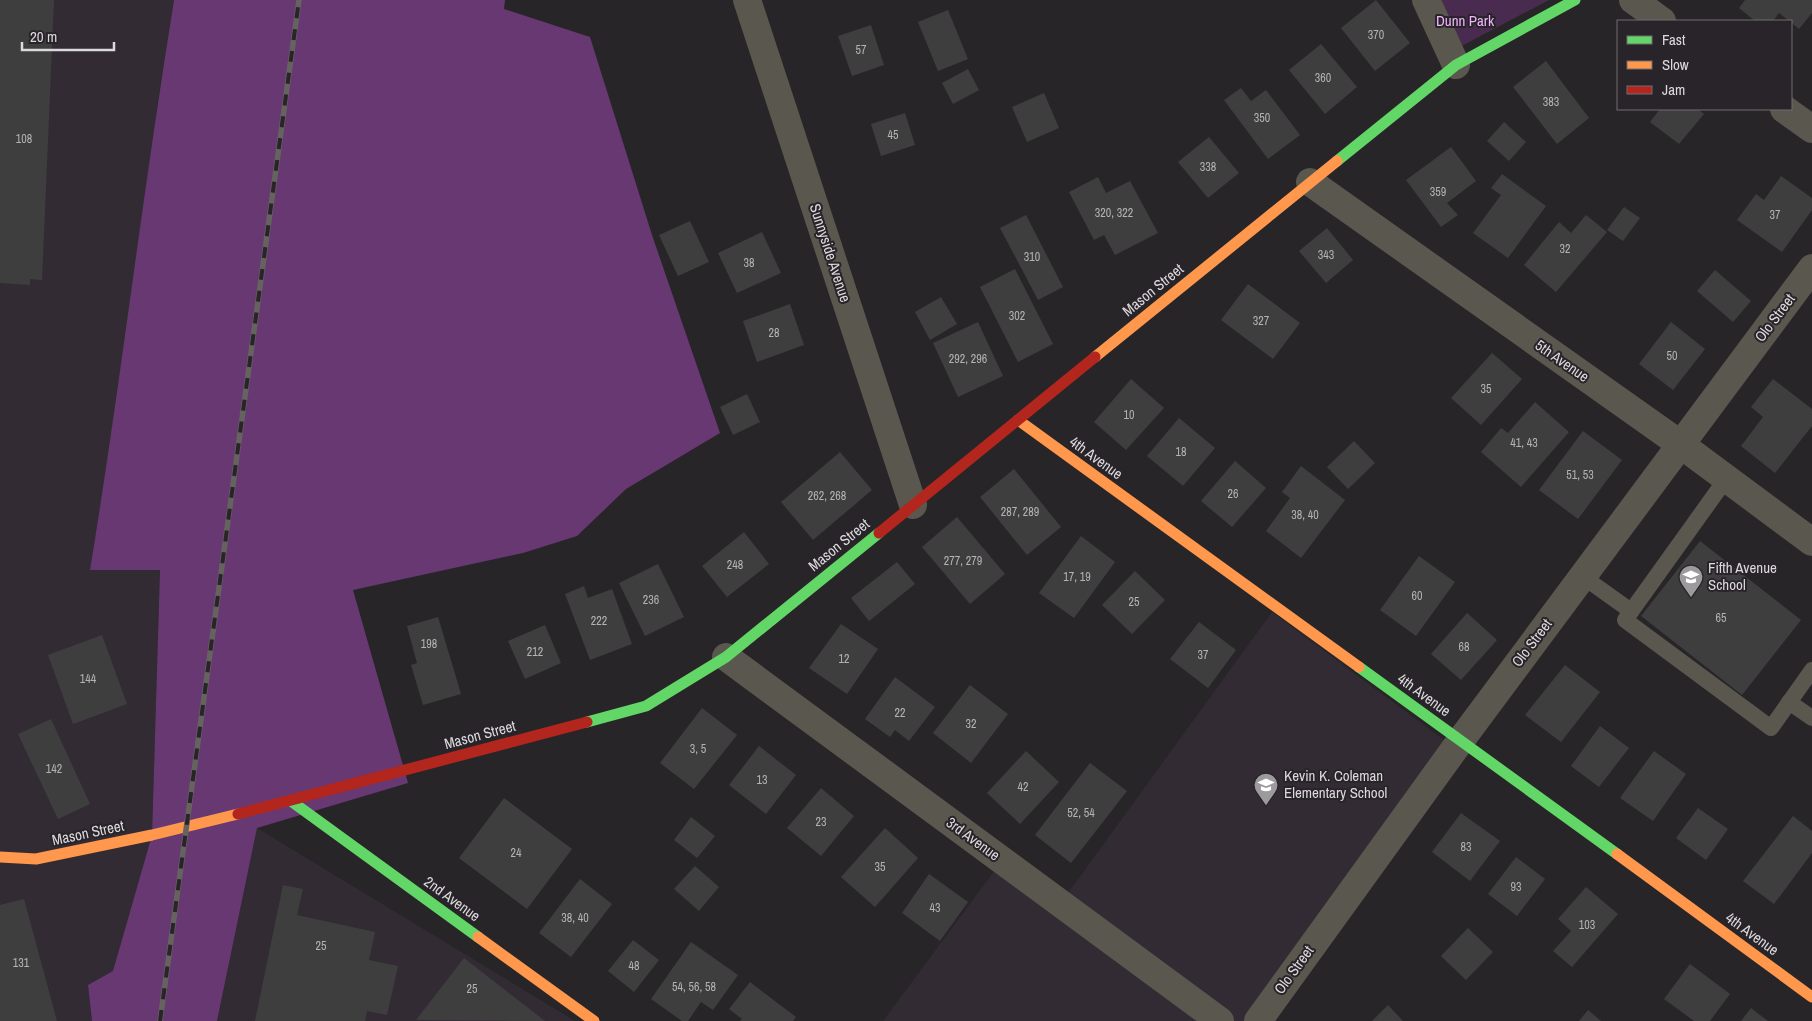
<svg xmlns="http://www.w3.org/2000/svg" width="1812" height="1021" font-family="'Archivo Narrow',sans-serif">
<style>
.built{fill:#322b34}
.green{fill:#482b4e}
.forest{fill:#673872}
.building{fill:#3f3e3f}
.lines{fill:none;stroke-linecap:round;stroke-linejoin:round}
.lane{stroke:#5a574f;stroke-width:16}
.street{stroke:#5a574f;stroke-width:28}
.fast{stroke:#63d668;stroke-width:11}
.slow{stroke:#ff974d;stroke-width:11}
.jam{stroke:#b3261e;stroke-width:11}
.rail-casing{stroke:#66635f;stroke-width:5.5}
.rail{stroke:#282429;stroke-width:4;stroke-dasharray:11;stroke-linecap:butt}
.labels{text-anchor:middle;stroke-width:4;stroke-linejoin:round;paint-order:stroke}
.number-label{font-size:12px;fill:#b4b2b5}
.park-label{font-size:15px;fill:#f0b4fe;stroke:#282429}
.street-label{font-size:15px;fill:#dbd9dc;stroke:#282429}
.poi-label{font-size:15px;fill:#dbd9dc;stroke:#282429;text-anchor:start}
</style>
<rect width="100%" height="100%" fill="#272528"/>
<g class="built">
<polygon points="0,0 174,0 159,93 111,444 90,570 160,570 152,835 113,972 88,985 92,1021 0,1021"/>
<polygon points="1272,612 1448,743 1246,1021 883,1021 995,870 1055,911"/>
<polygon points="257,828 575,1021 217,1021"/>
</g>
<polygon class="green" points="1432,0 1549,0 1456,49"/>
<path class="forest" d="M 174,0 L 505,0 L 504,9 L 590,37 L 652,235 L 720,433 L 626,489 L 577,536 L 523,553 L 353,590 L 408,783 L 257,828 L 217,1021 L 92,1021 L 88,985 L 113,971 L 152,835 L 160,570 L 90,570 C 121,381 143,190 174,0 Z"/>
<g class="building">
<polygon points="0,0 54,0 42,280 30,279 30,285 0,283"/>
<polygon points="1376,0 1410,43 1375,71 1341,28"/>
<polygon points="1745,0 1812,0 1812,13 1799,29 1779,13 1773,21 1755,21 1739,8"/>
<polygon points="948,10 968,59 938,71 918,22"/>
<polygon points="871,25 884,65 852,76 838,36"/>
<polygon points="1321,44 1357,87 1325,114 1289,70"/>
<polygon points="1546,61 1589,118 1557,144 1513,87"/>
<polygon points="968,69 979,90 953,104 942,83"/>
<polygon points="1241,88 1251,101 1266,90 1300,135 1268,159 1224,100"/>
<polygon points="1044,93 1059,128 1027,142 1012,107"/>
<polygon points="1660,109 1698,109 1704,114 1679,144 1650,122"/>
<polygon points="905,113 915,145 881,156 871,124"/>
<polygon points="1504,122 1526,142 1509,161 1487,141"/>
<polygon points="1209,137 1239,173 1208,198 1178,162"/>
<polygon points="1451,147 1476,181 1447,203 1458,215 1441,227 1406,180"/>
<polygon points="1502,174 1546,206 1508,258 1473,233 1501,195 1491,188"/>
<polygon points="1781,176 1812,198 1812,210 1782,252 1737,220 1756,194 1764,200"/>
<polygon points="1098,177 1106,193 1130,181 1158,233 1115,255 1104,235 1094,240 1069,192"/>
<polygon points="1624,207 1640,218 1623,241 1607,230"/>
<polygon points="1026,215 1063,287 1038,300 1000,228"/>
<polygon points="1586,215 1607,232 1556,292 1524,265 1559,222 1571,233"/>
<polygon points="690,221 709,262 678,276 659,235"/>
<polygon points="1327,228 1353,260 1326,283 1299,251"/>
<polygon points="762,232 781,273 737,293 718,253"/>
<polygon points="1015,269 1053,344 1018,362 980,287"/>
<polygon points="1715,270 1751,301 1733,322 1697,291"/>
<polygon points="1248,284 1300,323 1273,359 1221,320"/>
<polygon points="941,297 957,324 930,340 915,312"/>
<polygon points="790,304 804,345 757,362 743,321"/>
<polygon points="978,322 1003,376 958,397 933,343"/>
<polygon points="1671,322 1705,349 1673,390 1639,364"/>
<polygon points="1492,353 1522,379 1481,425 1451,398"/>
<polygon points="1131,379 1164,408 1126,450 1094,422"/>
<polygon points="1773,379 1812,409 1812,426 1775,473 1741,446 1763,417 1751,407"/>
<polygon points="747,394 760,422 733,435 720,407"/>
<polygon points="1535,402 1569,432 1521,487 1481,452 1501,428 1508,433"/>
<polygon points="1179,418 1215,448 1183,486 1147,456"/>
<polygon points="1583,431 1622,460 1578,519 1539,490"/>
<polygon points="1354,441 1375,463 1348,489 1327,467"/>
<polygon points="840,452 872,490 813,540 781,502"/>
<polygon points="1235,461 1266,488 1232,527 1201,501"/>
<polygon points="1301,466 1345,500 1301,558 1266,531 1290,498 1282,492"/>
<polygon points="1014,469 1061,527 1027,555 980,497"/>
<polygon points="957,517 1005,574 970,604 922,547"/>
<polygon points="744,532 769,564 727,597 702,566"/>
<polygon points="1081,536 1115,562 1074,618 1039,593"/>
<polygon points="1700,541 1801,620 1742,695 1641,616"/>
<polygon points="1419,556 1455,582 1416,636 1380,610"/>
<polygon points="897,562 915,584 869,621 851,598"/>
<polygon points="658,564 684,617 645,636 619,583"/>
<polygon points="1135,571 1165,600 1132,634 1102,605"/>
<polygon points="584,586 588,598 612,589 632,644 590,660 565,594"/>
<polygon points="1467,613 1497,640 1461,680 1431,654"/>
<polygon points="438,617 461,694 423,705 411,665 417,663 407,626"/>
<polygon points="1199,622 1236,650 1208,688 1170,659"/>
<polygon points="841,624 878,649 847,694 809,668"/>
<polygon points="545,625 561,663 525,679 508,641"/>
<polygon points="102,635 127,704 73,724 48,655"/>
<polygon points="1565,665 1600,692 1561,742 1525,715"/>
<polygon points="895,677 935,707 909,741 895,730 890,737 865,719"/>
<polygon points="970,685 1008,714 971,763 933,733"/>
<polygon points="702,708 737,735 694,789 660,763"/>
<polygon points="51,719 90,804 58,819 18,734"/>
<polygon points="1600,726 1629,748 1599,787 1571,766"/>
<polygon points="759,746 796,775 766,814 729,785"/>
<polygon points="1026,751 1059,782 1020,824 987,793"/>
<polygon points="1654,751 1686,774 1653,821 1620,798"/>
<polygon points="1090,763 1127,791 1071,863 1035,835"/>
<polygon points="821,788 854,816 821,856 787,828"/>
<polygon points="504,798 572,849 527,909 459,858"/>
<polygon points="1698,808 1728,829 1706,860 1676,838"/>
<polygon points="1461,813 1500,841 1470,881 1432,852"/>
<polygon points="1793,816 1812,831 1812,853 1774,904 1743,881"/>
<polygon points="691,817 715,836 697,858 674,840"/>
<polygon points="885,828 918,858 875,907 841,877"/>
<polygon points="1516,857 1545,879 1517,916 1488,894"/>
<polygon points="695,866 719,887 699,911 674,889"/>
<polygon points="929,874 968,902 940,941 902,913"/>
<polygon points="580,879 612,904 571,957 539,933"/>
<polygon points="283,885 303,889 297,915 375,932 369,960 398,966 387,1015 367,1011 365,1021 255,1021"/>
<polygon points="1586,887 1618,914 1572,967 1553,951 1571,931 1558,919"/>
<polygon points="24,899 57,1021 0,1021 0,905"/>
<polygon points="1468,928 1493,952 1466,980 1441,956"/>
<polygon points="633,940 659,960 634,992 608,971"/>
<polygon points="691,942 738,975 713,1010 701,1002 688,1021 682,1021 651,999"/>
<polygon points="464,958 545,1021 416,1020"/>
<polygon points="1690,964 1730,994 1710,1021 1694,1021 1664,999"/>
<polygon points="750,982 796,1017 793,1021 740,1021 742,1019 729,1009"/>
<polygon points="1388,1005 1403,1021 1372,1021"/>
<polygon points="1751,1008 1768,1021 1741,1021"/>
<polygon points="1588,1010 1601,1021 1579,1021"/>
</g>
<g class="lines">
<g class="lane">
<polyline points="1726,479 1625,620 1771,728 1812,670"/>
<polyline points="1582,576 1631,611"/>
<polyline points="1789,702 1812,718"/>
</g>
<g class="street">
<polyline points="747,0 913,505"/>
<polyline points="1426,0 1456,65"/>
<polyline points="1633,0 1662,21"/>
<polyline points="1784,109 1812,129"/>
<polyline points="1310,182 1680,444 1812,542"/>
<polyline points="726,657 1220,1021"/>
<polyline points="1258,1021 1461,740 1812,268"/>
</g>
<g class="fast">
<polyline points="1337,161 1456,65 1575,0"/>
<polyline points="1359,667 1617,854"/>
<polyline points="587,722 646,706 726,657 879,533"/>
<polyline points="291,801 478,937"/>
</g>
<g class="slow">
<polyline points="1095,357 1337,161"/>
<polyline points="1018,420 1359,667"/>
<polyline points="1617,854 1812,997"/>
<polyline points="0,857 36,859 152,835 238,814"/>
<polyline points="478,937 594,1021"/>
</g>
<g class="jam">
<polyline points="879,533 1095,357"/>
<polyline points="238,814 587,722"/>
</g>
<defs>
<polyline id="rail" points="160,1021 299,0"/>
</defs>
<use href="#rail" class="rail-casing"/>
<use href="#rail" class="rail"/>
</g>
<defs>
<symbol id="school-pin" viewBox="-11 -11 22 30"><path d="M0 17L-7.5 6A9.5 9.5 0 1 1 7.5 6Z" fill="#9c9a9d" stroke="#282429"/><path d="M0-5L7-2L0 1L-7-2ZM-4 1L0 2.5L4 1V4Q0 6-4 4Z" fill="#fff"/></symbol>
</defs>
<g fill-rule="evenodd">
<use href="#school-pin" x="1677" y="563" width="28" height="38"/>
<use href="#school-pin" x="1252" y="771" width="28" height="38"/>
</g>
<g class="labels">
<g class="number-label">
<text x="1376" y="39">370</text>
<text x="861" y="54">57</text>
<text x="1323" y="82">360</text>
<text x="1551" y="106">383</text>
<text x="1262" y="122">350</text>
<text x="893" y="139">45</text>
<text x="24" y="143">108</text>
<text x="1208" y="171">338</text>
<text x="1438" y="196">359</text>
<text x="1114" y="217">320, 322</text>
<text x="1775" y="219">37</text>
<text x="1565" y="253">32</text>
<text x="1326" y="259">343</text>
<text x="1032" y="261">310</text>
<text x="749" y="267">38</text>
<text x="1017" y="320">302</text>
<text x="1261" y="325">327</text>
<text x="774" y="337">28</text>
<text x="1672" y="360">50</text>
<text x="968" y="363">292, 296</text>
<text x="1486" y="393">35</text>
<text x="1129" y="419">10</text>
<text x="1524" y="447">41, 43</text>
<text x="1181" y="456">18</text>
<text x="1580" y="479">51, 53</text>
<text x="1233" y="498">26</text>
<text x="827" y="500">262, 268</text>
<text x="1020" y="516">287, 289</text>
<text x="1305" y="519">38, 40</text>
<text x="963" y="565">277, 279</text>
<text x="735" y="569">248</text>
<text x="1077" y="581">17, 19</text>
<text x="1417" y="600">60</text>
<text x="651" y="604">236</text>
<text x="1134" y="606">25</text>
<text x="1721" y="622">65</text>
<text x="599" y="625">222</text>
<text x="429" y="648">198</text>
<text x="1464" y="651">68</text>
<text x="535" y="656">212</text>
<text x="1203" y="659">37</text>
<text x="844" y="663">12</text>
<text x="88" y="683">144</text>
<text x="900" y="717">22</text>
<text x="971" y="728">32</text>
<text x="698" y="753">3, 5</text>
<text x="54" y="773">142</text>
<text x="762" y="784">13</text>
<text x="1023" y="791">42</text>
<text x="1081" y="817">52, 54</text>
<text x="821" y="826">23</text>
<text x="1466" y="851">83</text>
<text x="516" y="857">24</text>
<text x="880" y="871">35</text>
<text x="1516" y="891">93</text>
<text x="935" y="912">43</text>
<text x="575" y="922">38, 40</text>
<text x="1587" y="929">103</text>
<text x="321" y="950">25</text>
<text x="21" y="967">131</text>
<text x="634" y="970">48</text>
<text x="694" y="991">54, 56, 58</text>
<text x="472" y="993">25</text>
</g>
<g class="park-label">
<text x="1465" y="26">Dunn Park</text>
</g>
<g class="street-label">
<text transform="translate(830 253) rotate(72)" y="5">Sunnyside Avenue</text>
<text transform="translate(1153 290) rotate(-39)" y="5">Mason Street</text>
<text transform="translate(1775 318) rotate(-53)" y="5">Olo Street</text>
<text transform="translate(1562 361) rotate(35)" y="5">5th Avenue</text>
<text transform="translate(1096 458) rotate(36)" y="5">4th Avenue</text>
<text transform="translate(839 545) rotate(-39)" y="5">Mason Street</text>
<text transform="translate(1532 643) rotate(-53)" y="5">Olo Street</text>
<text transform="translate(1424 695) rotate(36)" y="5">4th Avenue</text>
<text transform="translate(480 735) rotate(-15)" y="5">Mason Street</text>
<text transform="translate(88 833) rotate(-12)" y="5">Mason Street</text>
<text transform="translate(973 839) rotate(36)" y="5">3rd Avenue</text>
<text transform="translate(452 899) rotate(36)" y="5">2nd Avenue</text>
<text transform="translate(1752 934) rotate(36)" y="5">4th Avenue</text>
<text transform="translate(1294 970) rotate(-54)" y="5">Olo Street</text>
</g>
<g class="poi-label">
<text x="1708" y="573">Fifth Avenue<tspan x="1708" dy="17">School</tspan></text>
<text x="1284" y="781">Kevin K. Coleman<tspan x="1284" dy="17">Elementary School</tspan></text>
</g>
</g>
<rect x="1617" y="20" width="175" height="90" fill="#282429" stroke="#706c71"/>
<rect x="1627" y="36" width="25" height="8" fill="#63d668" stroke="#706c71"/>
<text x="1662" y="45" font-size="15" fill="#dbd9dc">Fast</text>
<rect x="1627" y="61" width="25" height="8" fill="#ff974d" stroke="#706c71"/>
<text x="1662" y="70" font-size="15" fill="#dbd9dc">Slow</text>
<rect x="1627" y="86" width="25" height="8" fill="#b3261e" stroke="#706c71"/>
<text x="1662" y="95" font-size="15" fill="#dbd9dc">Jam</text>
<path d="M22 42v8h92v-8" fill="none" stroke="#dbd9dc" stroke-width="2.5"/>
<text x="30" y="42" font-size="15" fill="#dbd9dc" stroke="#282429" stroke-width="4" paint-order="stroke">20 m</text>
</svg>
